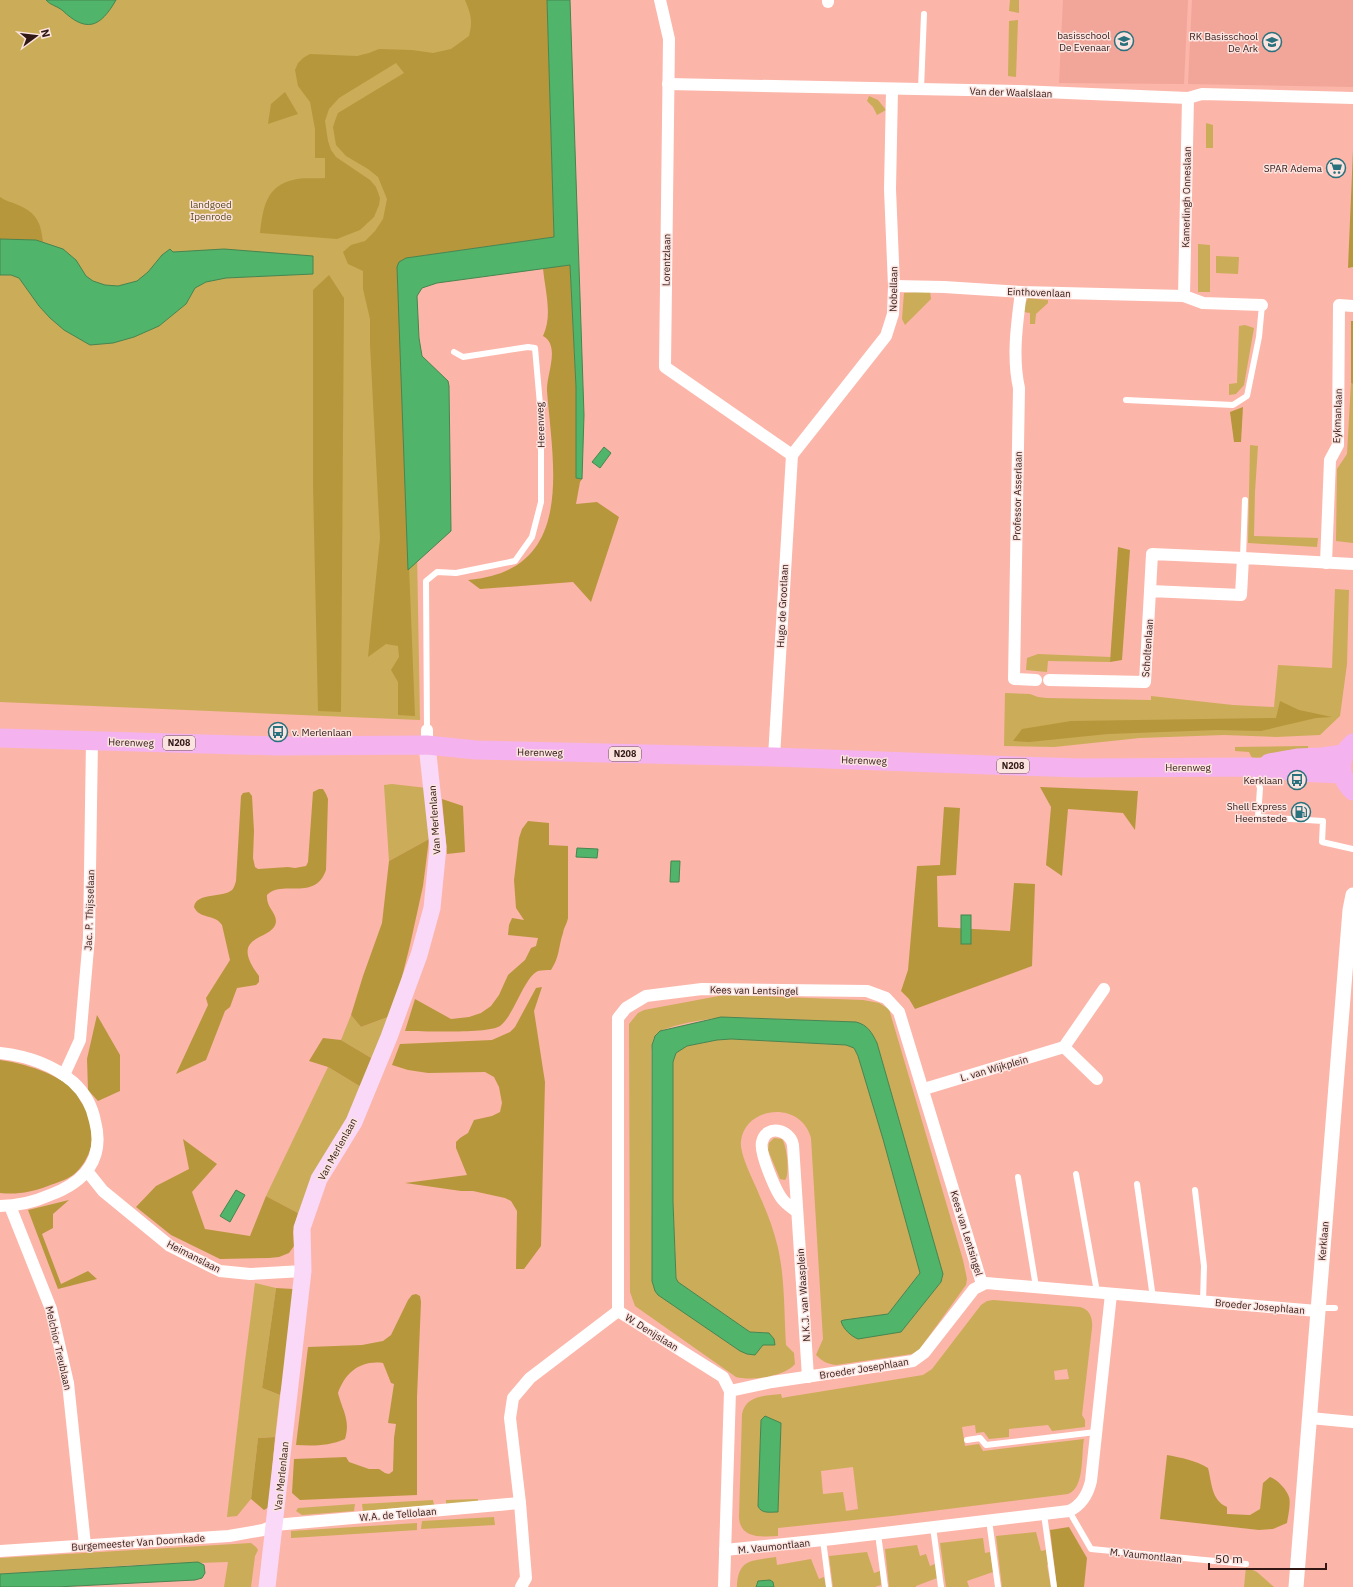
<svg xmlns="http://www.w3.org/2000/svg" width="1353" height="1587" font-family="'IBM Plex Sans',sans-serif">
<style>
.built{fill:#f2a699}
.green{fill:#cbac58;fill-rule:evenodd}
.forest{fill:#b7973c}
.water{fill:#50b46a;stroke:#478550}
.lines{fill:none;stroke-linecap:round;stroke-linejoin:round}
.service{stroke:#fff;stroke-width:6}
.minor{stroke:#fff;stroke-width:12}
.tertiary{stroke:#fff;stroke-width:15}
.secondary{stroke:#f9d9f7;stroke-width:17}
.primary{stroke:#f4b3ef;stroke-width:19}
.labels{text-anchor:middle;stroke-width:3;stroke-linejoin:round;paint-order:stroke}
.shield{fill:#fbe4e0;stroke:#6e5551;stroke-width:1}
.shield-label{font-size:9px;font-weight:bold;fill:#321814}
.poi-label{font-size:10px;fill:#321814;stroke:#fbe4e0;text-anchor:end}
.street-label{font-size:10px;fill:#321814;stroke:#fbe4e0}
.park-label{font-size:10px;fill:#5d4c1c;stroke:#fbe4e0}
</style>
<rect width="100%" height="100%" fill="#fcb5a9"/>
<g class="built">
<polygon points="1063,0 1188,0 1184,84 1059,83"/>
<polygon points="1192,0 1353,0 1353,87 1188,84"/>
</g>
<g class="green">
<polygon points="0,0 555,0 412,272 420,720 0,702"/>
<polygon points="1010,0 1019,0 1019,13 1009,11"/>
<polygon points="1018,20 1016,77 1008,76 1009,21"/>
<polygon points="869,96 878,100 886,110 877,115 873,107 867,101"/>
<polygon points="1206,123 1213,125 1213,148 1206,148"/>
<polygon points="1198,244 1210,245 1210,292 1198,292"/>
<polygon points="1216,256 1239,257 1238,274 1216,273"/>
<polygon points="930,291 931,299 905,325 902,319 904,293"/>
<polygon points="1028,298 1048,300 1048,303 1036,314 1035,324 1030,324 1030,313 1024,312 1025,304"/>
<polygon points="1245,325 1254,328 1244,385 1236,394 1229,395 1229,384 1237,383 1239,326"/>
<polygon points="1351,383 1353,384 1353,543 1336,541 1337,469 1347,454"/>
<polygon points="1250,445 1258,446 1255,492 1254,536 1318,538 1317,547 1248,543"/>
<polygon points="1335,589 1349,590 1347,664 1340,716 1320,735 1276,737 1224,735 1140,738 1054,747 1004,746 1005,693 1030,694 1038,697 1047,698 1151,700 1151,696 1233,705 1274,707 1278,665 1332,668"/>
<polygon points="1038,654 1111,657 1110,662 1048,661 1047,672 1026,670 1027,658"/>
<polygon points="1308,746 1309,754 1252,758 1249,752 1235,751 1235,747"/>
<polygon points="392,784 427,788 429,839 389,861 384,785"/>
<path d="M 724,995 L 863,1000 L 879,1003 L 889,1009 L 963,1260 L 967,1279 L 966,1285 L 919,1350 L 912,1354 L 836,1365 C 827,1364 822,1361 816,1355 L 823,1339 L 811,1138 C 801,1100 745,1106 741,1141 C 739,1155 756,1185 761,1199 C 768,1214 774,1231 778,1248 C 785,1279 784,1313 786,1345 L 794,1353 L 795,1364 C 784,1377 751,1381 736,1377 L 635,1306 L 630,1292 L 629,1024 L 638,1013 L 644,1010 ZM 733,1017 L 856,1022 C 868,1025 871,1033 877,1043 L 943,1276 L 941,1282 L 901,1332 L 855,1337 L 844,1327 L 841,1321 L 844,1320 L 888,1314 L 920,1273 L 883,1139 L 858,1056 L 854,1048 L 847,1045 L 731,1039 L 717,1040 L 687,1046 L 676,1053 L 673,1062 L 673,1202 L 676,1278 L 678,1282 L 747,1330 L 750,1332 L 765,1332 L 761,1348 L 751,1355 L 740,1351 L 659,1295 L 655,1291 L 652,1281 L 651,1052 C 652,1045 652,1036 659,1032 C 672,1024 716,1017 733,1017 Z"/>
<polygon points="351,1015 361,1027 388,1017 373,1059 341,1040"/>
<polygon points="328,1067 361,1087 313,1193 298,1213 266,1196"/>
<path d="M 774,1138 L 782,1139 C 787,1146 790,1175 785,1180 L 780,1179 L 768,1150 L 769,1143 Z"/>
<polygon points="255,1283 276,1288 262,1388 280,1395 275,1437 258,1438 251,1499 237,1516 227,1517 245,1361"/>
<path d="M 993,1300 L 1080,1307 C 1090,1309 1093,1319 1092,1328 L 1082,1415 L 1085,1420 L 1085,1427 L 1052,1431 L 1048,1425 L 1009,1429 L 1009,1437 L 989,1439 L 984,1432 L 976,1433 L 975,1425 L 962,1427 L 965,1446 L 979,1444 L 983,1451 L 1084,1439 C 1081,1454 1085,1488 1068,1494 L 892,1516 L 778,1528 L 778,1536 C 762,1537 740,1539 739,1517 L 742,1414 C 746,1395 765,1396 781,1394 L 782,1398 L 787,1397 L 923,1375 L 932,1369 L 981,1305 L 987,1301 ZM 1067,1369 L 1069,1379 L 1055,1380 L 1054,1371 ZM 771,1419 L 781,1423 L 778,1512 C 770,1512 761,1514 758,1506 L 761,1420 ZM 853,1467 L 858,1509 L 846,1511 L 843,1492 L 823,1494 L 821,1471 Z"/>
<polygon points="478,1499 478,1504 446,1506 446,1500"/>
<polygon points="433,1500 434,1505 363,1511 362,1504"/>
<polygon points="355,1504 354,1511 302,1515 296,1511 298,1508"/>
<polygon points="494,1517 495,1525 421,1529 422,1521"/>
<polygon points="417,1523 417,1530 308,1537 291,1538 291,1531"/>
<polygon points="1036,1532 1041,1551 1046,1550 1048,1564 1047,1565 1051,1587 1002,1587 996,1536"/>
<polygon points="983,1538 985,1553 990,1552 993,1572 967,1581 969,1587 946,1587 940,1543"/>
<polygon points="251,1543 256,1547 258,1550 255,1556 251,1587 224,1587 228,1562 136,1565 0,1574 0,1558"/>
<polygon points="917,1545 920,1556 926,1554 930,1566 935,1564 937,1578 916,1586 916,1587 889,1587 885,1549"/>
<polygon points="867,1552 874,1573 880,1571 881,1585 875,1587 833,1587 829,1556"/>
<path d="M 776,1557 L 777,1565 L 811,1559 L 819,1579 L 824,1577 L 826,1587 L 774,1587 L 773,1582 L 756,1584 L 756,1587 L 737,1587 C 738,1558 752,1561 776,1557 Z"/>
<polygon points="1246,1567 1257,1572 1274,1587 1244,1587"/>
</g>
<g class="forest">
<path d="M 465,0 L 547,0 L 554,237 L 406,258 L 397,267 L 415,716 L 398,715 L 398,682 L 391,670 L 399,657 L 398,646 L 386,644 L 368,657 L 380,538 L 370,344 L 370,319 L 363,289 L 363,271 L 348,264 L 343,252 L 351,245 L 365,241 L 375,231 L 383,219 L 387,199 L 378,177 L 368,169 L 346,156 L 336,145 L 333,127 L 336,118 L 338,113 L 404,73 L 396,63 L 339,98 L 329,109 L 325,121 L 328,141 L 331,150 L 336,157 L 370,180 L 376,187 L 380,198 L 379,205 L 374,217 L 360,230 L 337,239 L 260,233 C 263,208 266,186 293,180 C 303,177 315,179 325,178 L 325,158 L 315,158 L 315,129 L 310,102 L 298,86 L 295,70 L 298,63 L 303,58 L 310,54 L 357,56 L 369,53 L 379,49 L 412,50 L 433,53 L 451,49 L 469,36 C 473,20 471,15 465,0 Z"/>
<polygon points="285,92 298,114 268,124 271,104"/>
<polygon points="1353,150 1353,267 1348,268"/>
<path d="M 0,197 C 5,201 12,202 18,205 C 37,213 41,223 43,242 L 36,240 L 0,239 Z"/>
<path d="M 570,265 L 576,387 L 576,478 L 582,479 L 580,482 L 576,504 L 597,502 L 619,517 L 591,602 L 573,582 L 480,589 L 468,580 C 576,571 553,467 547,391 C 546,375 561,346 543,336 C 553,315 545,291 543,268 Z"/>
<polygon points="329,275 344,298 341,712 318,711 313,484 313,290"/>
<polygon points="1351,321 1353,321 1353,384 1351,383"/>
<polygon points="1243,407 1241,442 1234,442 1230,412"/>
<polygon points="1118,547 1130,550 1122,660 1110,662"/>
<polygon points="1280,701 1299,710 1332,717 1316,718 1261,731 1217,730 1108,734 1029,742 1013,741 1022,729 1071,721 1276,718"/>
<polygon points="1040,787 1138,791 1135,830 1123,813 1068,809 1062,876 1046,865 1051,807"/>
<path d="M 319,789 L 323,789 L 326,794 L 328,799 L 326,870 C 315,902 282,879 267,895 C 266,907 276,912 276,921 C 275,942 226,932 259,976 L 259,982 L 256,985 L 237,988 L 230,1007 L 225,1011 L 206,1060 L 176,1074 L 208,1005 L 206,998 L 230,960 L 222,925 C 214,913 200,920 194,907 C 196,892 223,898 232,890 C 234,888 235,884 236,881 L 241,796 L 243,793 L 249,792 L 252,796 L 254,831 L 253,858 L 255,867 L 258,869 L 288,867 L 295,868 L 306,866 L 308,862 L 313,792 Z"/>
<polygon points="442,799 463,806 465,852 447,854"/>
<polygon points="944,807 960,808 956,875 937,876 938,927 1010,931 1014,883 1035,884 1032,966 915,1009 909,999 901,991 908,970 917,866 940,865"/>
<path d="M 528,821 L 549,823 L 549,845 L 568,846 L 568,918 C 567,924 564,927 563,933 C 558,948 560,956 551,970 C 547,970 542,970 538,971 C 524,977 514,1016 500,1026 C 488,1034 423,1031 405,1031 L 415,999 L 451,1019 L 469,1017 L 481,1013 L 491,1006 L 499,995 L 508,975 L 525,960 L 531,948 L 536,946 L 538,938 L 508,935 L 509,925 L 512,918 L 524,920 L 516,908 L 514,880 L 519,838 L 522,829 Z"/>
<polygon points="429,839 423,886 410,945 399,989 388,1017 361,1027 351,1015 363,976 382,923 389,861"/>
<polygon points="542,987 534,1011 545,1082 541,1246 524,1269 516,1269 517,1211 511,1201 505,1198 473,1191 461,1191 405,1183 467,1175 456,1148 456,1142 460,1138 468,1133 474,1120 492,1116 500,1112 502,1103 499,1087 494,1077 485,1072 428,1073 408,1070 392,1065 400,1044 492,1040 510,1032 515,1027 536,988"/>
<polygon points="97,1015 120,1055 120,1091 98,1101 88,1090 87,1059"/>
<polygon points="323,1038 341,1040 373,1059 361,1087 328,1067 309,1061"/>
<path d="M 0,1060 C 23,1063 59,1074 75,1091 C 77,1094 79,1098 81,1102 C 84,1106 87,1110 89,1115 C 98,1135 90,1162 73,1175 C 66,1180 56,1183 48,1186 C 32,1192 17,1195 0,1193 Z"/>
<polygon points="183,1139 217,1164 192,1192 205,1229 250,1236 266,1196 298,1213 293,1232 294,1246 289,1253 279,1257 269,1258 220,1259 171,1235 136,1207 156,1186 189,1169"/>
<polygon points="69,1200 53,1214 53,1228 42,1234 61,1284 88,1271 97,1279 58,1289 28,1210"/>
<polygon points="276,1288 293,1289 289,1348 280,1395 262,1388"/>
<path d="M 416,1294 L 420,1296 L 421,1302 L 417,1397 L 417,1495 L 300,1500 L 292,1493 L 294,1459 L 346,1457 L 349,1462 L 369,1469 L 379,1469 L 385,1473 L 389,1474 L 393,1471 L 394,1438 L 396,1424 L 388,1423 L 394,1384 L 391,1383 L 383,1363 C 360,1360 345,1373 338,1393 C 342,1409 351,1421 345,1439 C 329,1446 313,1446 296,1445 L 308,1347 L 362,1345 L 383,1341 L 391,1335 L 408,1300 L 412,1295 Z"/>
<polygon points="275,1437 269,1507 264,1510 251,1499 258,1438"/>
<path d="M 1167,1455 C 1182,1458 1195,1460 1208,1468 C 1212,1483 1211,1500 1227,1507 L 1227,1514 L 1250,1515 L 1260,1509 L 1263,1483 L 1270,1477 C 1277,1479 1287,1490 1289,1497 C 1291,1503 1288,1517 1287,1523 L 1273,1529 L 1259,1530 L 1160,1519 Z"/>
<polygon points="1069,1527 1087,1558 1084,1587 1057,1587 1050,1530"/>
</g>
<g class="water">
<path d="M 46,0 L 116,0 C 100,28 86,33 62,10 C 57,6 50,5 46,0 Z"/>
<polygon points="547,0 570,0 584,415 582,479 576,478 576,387 570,265 437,283 422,288 417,296 419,338 422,356 448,381 449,386 451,531 408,570 397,267 399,262 406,258 554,237"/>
<polygon points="0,239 36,240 63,249 76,260 86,276 93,281 105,285 118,286 137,281 148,272 162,255 170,249 173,252 224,249 313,256 313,274 226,278 206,282 195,288 186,304 159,326 134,337 113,343 90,345 64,330 50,318 39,306 19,278 11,275 0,275"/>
<polygon points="604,447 611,453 600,468 592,462"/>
<polygon points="577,848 598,849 597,858 576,857"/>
<polygon points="671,861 680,861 679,882 670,882"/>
<rect x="961" y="915" width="10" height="29"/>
<path d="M 721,1017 L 856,1022 C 868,1025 872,1033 877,1043 L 943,1274 L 941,1282 L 901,1332 L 858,1339 C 851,1336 843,1329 841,1321 L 844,1320 L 888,1314 L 920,1273 L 883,1139 L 858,1056 L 854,1048 L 846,1045 L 731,1039 L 717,1040 L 687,1046 L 676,1053 L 673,1062 L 673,1202 L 676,1278 L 678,1282 L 747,1330 L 750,1332 L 769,1333 L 774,1339 L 775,1345 L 763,1345 L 755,1355 L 747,1354 L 740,1351 L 658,1295 L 655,1291 L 652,1281 L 652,1045 L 655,1036 L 660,1031 Z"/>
<polygon points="236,1190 245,1195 230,1222 220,1216"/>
<path d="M 765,1416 L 781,1423 L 778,1512 C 770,1512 761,1514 758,1506 L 761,1420 Z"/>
<polygon points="198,1562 204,1565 205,1573 202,1578 195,1580 56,1587 0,1587 0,1574"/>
<polygon points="770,1580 773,1582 774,1587 756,1587 758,1581"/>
</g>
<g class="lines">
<g class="service">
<polyline points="921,89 924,14"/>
<polyline points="1126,400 1233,405 1247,396 1259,337 1262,305"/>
<polyline points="1243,558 1245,500"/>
<polyline points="427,730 426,581 437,572 456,573 515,561 532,537 541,502 541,416 535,348 528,347 463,357 454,352"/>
<polyline points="1254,771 1260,788 1258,817 1323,821 1322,842 1353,849"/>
<polyline points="1076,1174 1097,1292"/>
<polyline points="1018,1177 1036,1287"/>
<polyline points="1137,1184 1153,1298"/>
<polyline points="1195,1190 1204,1266 1203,1302"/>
<polyline points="1318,1308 1335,1308"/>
<polyline points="967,1440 980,1438 986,1445 1096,1432"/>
<polyline points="1069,1511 1091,1549 1246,1564"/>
<polyline points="1044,1514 1054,1587"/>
<polyline points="989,1520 998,1587"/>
<polyline points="933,1527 941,1587"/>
<polyline points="878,1534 885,1587"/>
<polyline points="823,1540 829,1587"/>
</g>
<g class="minor">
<polyline points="660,0 669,39 665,367 792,455"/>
<polyline points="828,2 828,0"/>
<polyline points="668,84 1019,91 1188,98 1202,94 1353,98"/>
<polyline points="894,286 944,287 1021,292 1184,296 1203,303 1262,305"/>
<path d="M 1021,292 C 1017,323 1012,357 1019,388 L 1014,679 L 1036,680"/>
<polyline points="1184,296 1188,98"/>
<polyline points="792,455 886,336 893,314 894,286 890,189 892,90"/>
<polyline points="1326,563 1330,460 1338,445 1339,305 1353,306"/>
<polyline points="1150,591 1152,554 1243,558"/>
<polyline points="1049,680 1145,682 1150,591 1241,595 1243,558 1353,564"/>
<polyline points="427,730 427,745"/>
<polyline points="774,757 792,455"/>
<polyline points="1064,1047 1097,1079"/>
<path d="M 0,1053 C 27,1056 52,1064 73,1082 C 84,1092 92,1106 95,1121 C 105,1159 85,1182 50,1195 C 34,1202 18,1206 0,1206"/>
<polyline points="64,1075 80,1040 89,937 92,740"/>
<polyline points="924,1089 1064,1047 1104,989"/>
<polyline points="87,1171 103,1191 170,1246 220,1271 250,1274 303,1271"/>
<polyline points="10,1206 51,1309 68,1383 85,1545"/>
<path d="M 797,1212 C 793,1208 787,1205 783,1200 C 776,1192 759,1152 762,1142 C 766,1124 790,1129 793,1145 C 798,1222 803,1300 808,1377"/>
<polyline points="618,1311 618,1018 626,1008 646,996 702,989 867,991 886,998 899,1012 982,1284"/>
<polyline points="730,1391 772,1382 913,1361 924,1353 974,1289 986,1283 1317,1311"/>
<polyline points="1310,1418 1353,1422"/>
<path d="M 725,1550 L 833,1539 L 1069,1511 C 1082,1505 1088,1494 1091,1481 L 1111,1294"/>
<polyline points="0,1551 229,1536 263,1530 275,1525 520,1503"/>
<polyline points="521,1587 526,1578 520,1503 510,1418 513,1398 530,1378 618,1311 723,1377 730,1391 724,1587"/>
</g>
<polyline class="tertiary" points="1296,1587 1350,910 1353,895"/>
<polyline class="secondary" points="267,1587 303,1271 302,1228 319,1179 354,1122 389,1037 419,955 432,908 438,847 427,745"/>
<g class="primary">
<polyline points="0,738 276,746 427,745 476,750 774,757 1016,766 1082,768 1252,767 1297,772 1342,774"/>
<path d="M 1353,743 C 1338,756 1338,777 1353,791"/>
<polyline points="1269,763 1297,758 1322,757 1344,754"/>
</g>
</g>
<defs>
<symbol id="school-ring" viewBox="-11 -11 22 22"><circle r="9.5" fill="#fbe4e0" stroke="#29717c" stroke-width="1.5"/><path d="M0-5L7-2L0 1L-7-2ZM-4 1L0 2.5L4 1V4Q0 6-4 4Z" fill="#29717c"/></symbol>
<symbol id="supermarket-ring" viewBox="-11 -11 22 22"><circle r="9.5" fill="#fbe4e0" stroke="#29717c" stroke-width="1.5"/><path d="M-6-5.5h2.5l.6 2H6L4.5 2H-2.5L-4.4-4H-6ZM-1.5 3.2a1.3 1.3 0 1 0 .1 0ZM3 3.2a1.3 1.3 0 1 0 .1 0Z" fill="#29717c"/></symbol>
<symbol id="bus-ring" viewBox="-11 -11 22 22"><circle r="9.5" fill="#fbe4e0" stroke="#29717c" stroke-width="1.5"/><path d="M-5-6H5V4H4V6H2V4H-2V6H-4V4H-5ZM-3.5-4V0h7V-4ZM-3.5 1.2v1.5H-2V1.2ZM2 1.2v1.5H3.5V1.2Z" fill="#29717c"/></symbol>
<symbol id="fuel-ring" viewBox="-11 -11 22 22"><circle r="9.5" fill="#fbe4e0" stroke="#29717c" stroke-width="1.5"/><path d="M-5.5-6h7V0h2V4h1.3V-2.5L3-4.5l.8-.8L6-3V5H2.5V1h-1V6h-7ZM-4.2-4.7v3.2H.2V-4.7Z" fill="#29717c"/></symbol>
</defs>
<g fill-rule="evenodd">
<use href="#school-ring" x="1113" y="30" width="22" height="22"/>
<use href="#school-ring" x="1261" y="31" width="22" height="22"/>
<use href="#supermarket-ring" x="1325" y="157" width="22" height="22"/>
<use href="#bus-ring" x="267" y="721" width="22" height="22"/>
<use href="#bus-ring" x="1286" y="769" width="22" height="22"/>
<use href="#fuel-ring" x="1290" y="801" width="22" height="22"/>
</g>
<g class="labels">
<g class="shield">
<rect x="163" y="736" width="32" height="14" rx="3"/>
<rect x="609" y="747" width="32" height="14" rx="3"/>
<rect x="997" y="759" width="32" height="14" rx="3"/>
</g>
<g class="shield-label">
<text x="179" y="746">N208</text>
<text x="625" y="757">N208</text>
<text x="1013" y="769">N208</text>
</g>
<g class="poi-label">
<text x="1110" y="39">basisschool<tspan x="1110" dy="12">De Evenaar</tspan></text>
<text x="1258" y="40">RK Basisschool<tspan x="1258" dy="12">De Ark</tspan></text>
<text x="1322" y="172">SPAR Adema</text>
<text x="292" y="736" text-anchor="start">v. Merlenlaan</text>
<text x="1283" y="784">Kerklaan</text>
<text x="1287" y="810">Shell Express<tspan x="1287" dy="12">Heemstede</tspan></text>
</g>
<g class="street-label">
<text transform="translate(1011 92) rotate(2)" y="4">Van der Waalslaan</text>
<text transform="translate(1186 197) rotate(-89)" y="4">Kamerlingh Onneslaan</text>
<text transform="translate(666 260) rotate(-89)" y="4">Lorentzlaan</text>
<text transform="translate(893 289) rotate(-89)" y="4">Nobellaan</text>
<text transform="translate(1039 292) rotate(2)" y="4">Einthovenlaan</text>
<text transform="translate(1337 416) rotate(-88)" y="4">Eykmanlaan</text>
<text transform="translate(540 425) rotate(-92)" y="4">Herenweg</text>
<text transform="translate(1017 496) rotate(-89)" y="4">Professor Asserlaan</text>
<text transform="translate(782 606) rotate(-87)" y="4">Hugo de Grootlaan</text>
<text transform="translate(1147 648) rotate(-86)" y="4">Scholtenlaan</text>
<text transform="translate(131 742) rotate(2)" y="4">Herenweg</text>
<text transform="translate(540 752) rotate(1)" y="4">Herenweg</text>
<text transform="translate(864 760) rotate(2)" y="4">Herenweg</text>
<text x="1188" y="771">Herenweg</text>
<text transform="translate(434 820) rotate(-94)" y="4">Van Merlenlaan</text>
<text transform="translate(89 910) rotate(-88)" y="4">Jac. P. Thijsselaan</text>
<text transform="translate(754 990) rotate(1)" y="4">Kees van Lentsingel</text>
<text transform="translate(994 1068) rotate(-16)" y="4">L. van Wijkplein</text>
<text transform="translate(337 1149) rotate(-61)" y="4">Van Merlenlaan</text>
<text transform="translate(967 1233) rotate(73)" y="4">Kees van Lentsingel</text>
<text transform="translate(1323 1241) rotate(-85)" y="4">Kerklaan</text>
<text transform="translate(194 1256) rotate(27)" y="4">Heimanslaan</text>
<text transform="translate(803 1295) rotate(-94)" y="4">N.K.J. van Waasplein</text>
<text transform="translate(1260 1306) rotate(5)" y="4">Broeder Josephlaan</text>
<text transform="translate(652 1332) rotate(32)" y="4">W. Denijslaan</text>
<text transform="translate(59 1348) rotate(77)" y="4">Melchior Treublaan</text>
<text transform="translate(864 1368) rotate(-9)" y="4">Broeder Josephlaan</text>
<text transform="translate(281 1476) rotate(-84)" y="4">Van Merlenlaan</text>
<text transform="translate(398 1514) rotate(-5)" y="4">W.A. de Tellolaan</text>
<text transform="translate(138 1542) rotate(-4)" y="4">Burgemeester Van Doornkade</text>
<text transform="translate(774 1546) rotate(-6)" y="4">M. Vaumontlaan</text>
<text transform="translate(1146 1555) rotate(6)" y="4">M. Vaumontlaan</text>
</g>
<g class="park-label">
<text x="211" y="208">landgoed<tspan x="211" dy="12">Ipenrode</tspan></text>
</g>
</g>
<g transform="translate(36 36) rotate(75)" stroke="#fbe4e0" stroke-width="3" paint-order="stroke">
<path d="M0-3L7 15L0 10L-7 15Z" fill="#321814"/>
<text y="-6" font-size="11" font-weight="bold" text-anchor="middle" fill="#321814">N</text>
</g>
<path d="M1209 1563v6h117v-6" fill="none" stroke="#321814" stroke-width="2"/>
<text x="1215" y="1563" font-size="12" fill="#321814" stroke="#fbe4e0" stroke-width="3" paint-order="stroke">50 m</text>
</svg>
